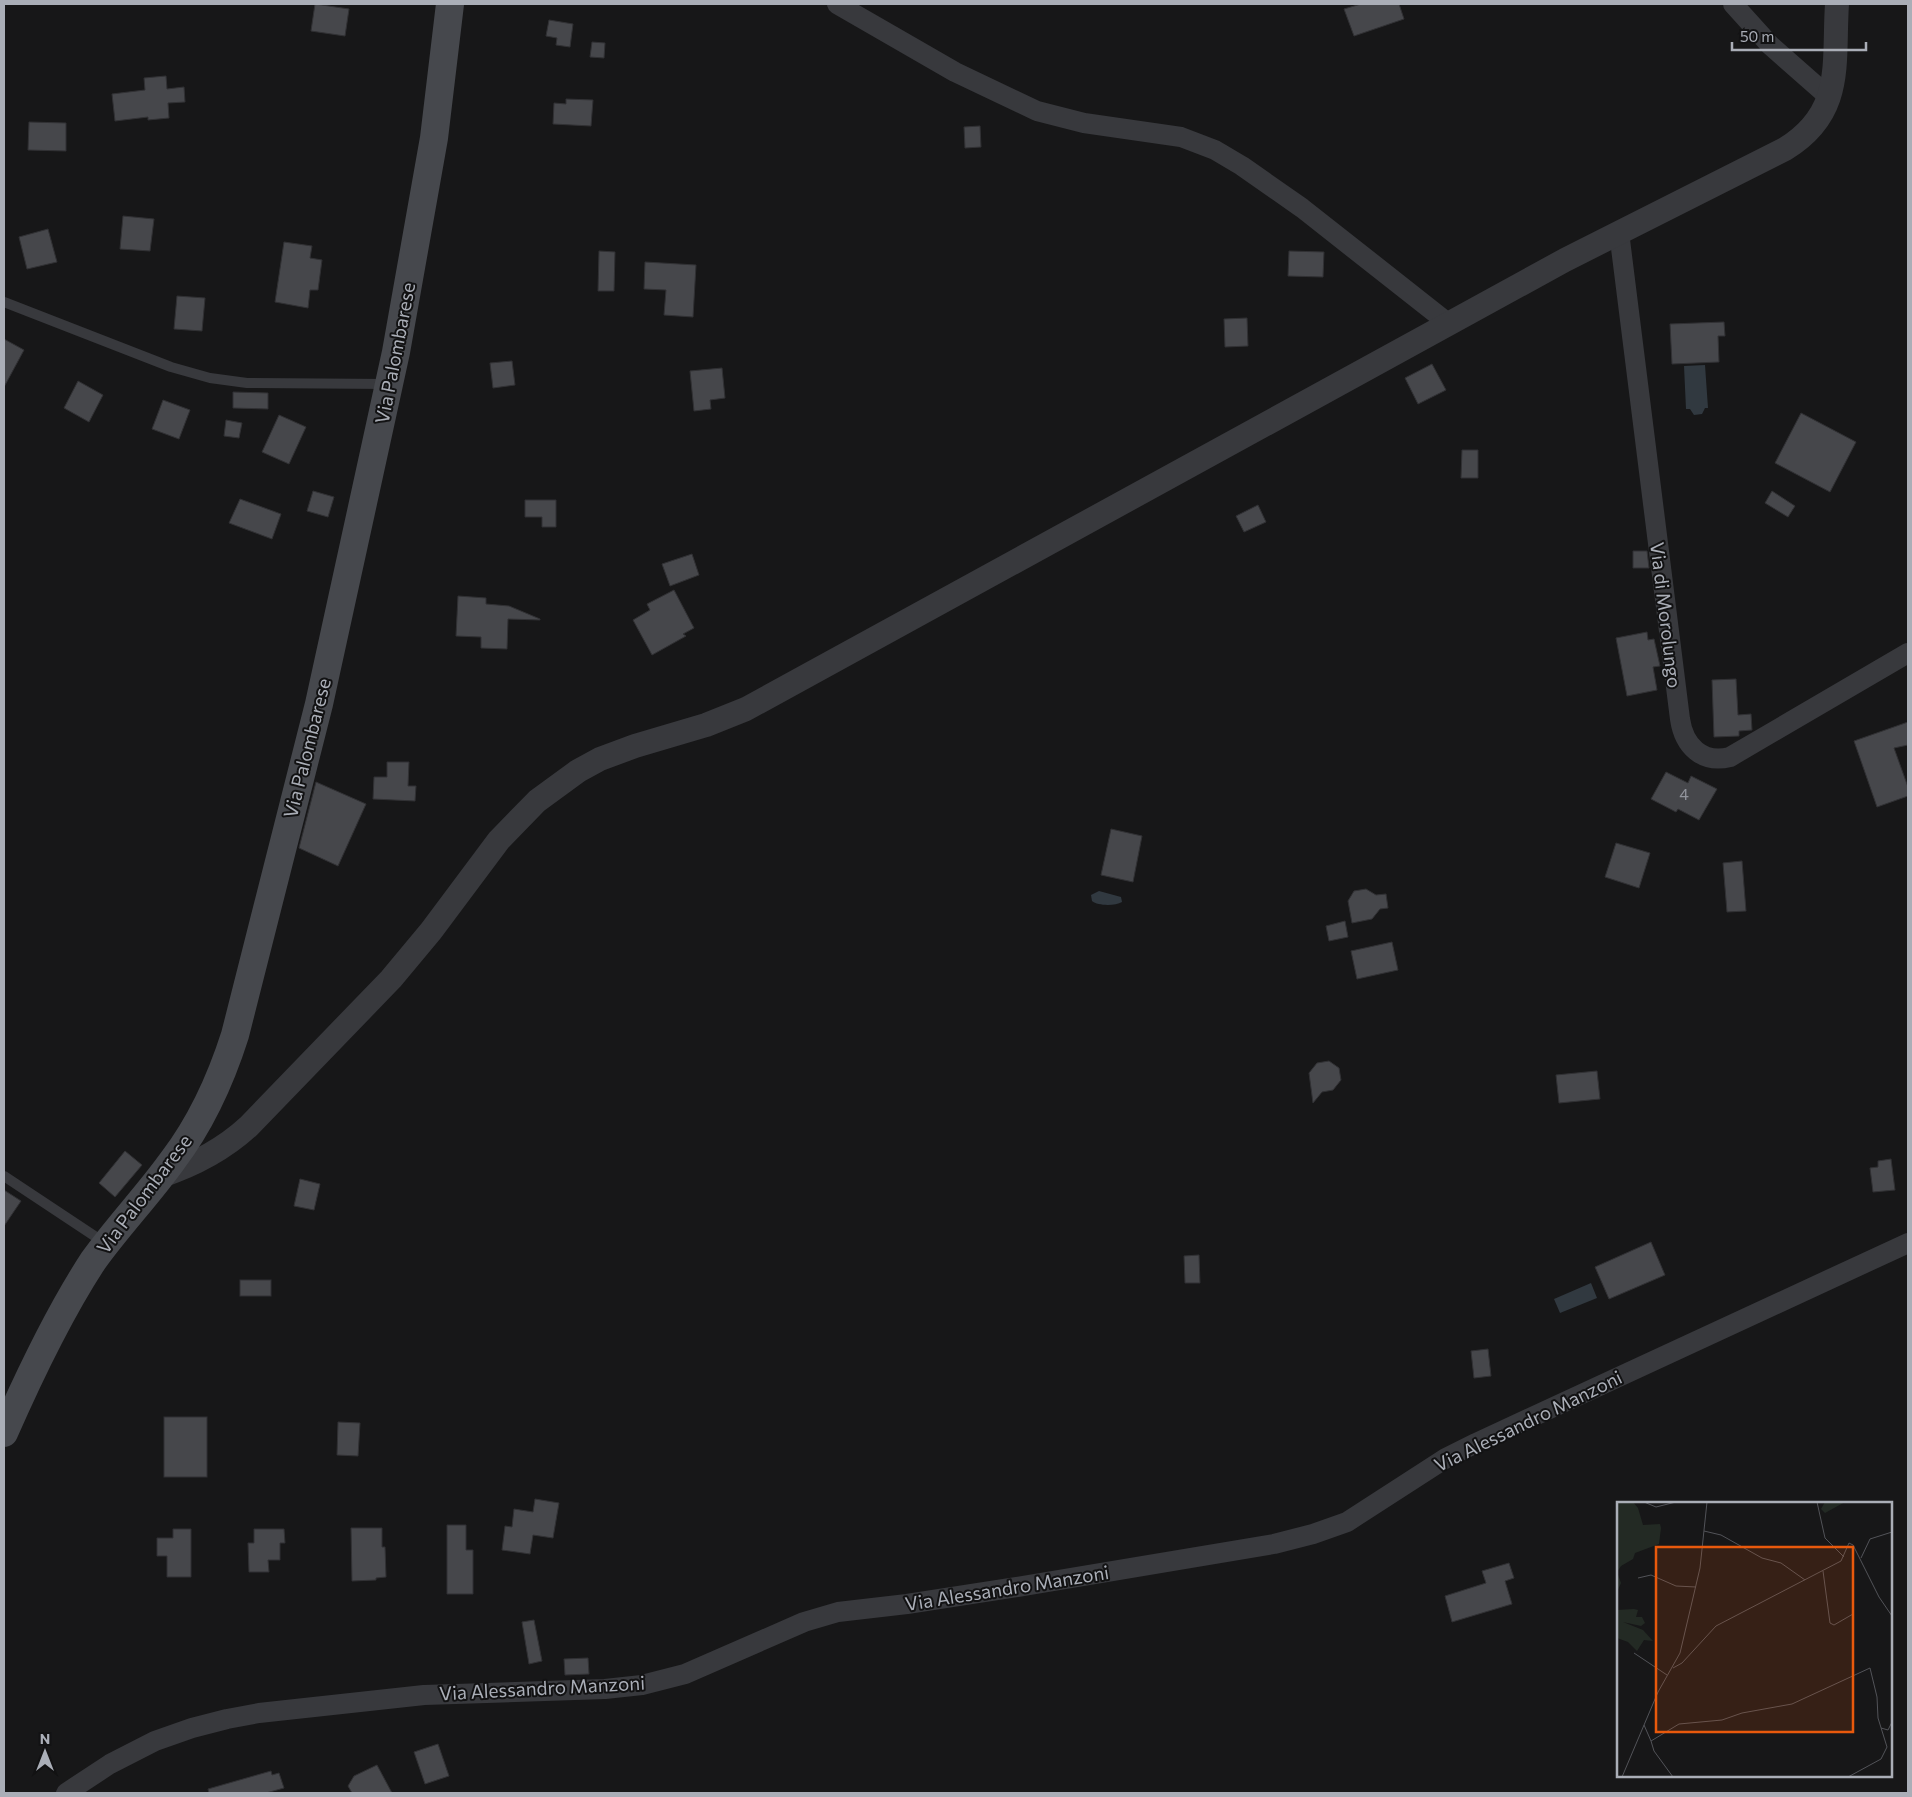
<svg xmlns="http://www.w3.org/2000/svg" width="1912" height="1797" font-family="Commissioner,sans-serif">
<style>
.water{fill:#313940}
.building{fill:#46474b;stroke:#313134}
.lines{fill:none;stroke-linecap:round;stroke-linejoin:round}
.service{stroke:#38393d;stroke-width:10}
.minor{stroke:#38393d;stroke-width:20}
.tertiary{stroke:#38393d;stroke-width:24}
.secondary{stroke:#46484d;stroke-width:28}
.labels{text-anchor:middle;stroke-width:4;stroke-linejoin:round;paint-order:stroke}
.number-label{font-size:16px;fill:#91949c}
.street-label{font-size:19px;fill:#aaaeb7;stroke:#121213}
.inset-road{fill:none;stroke:#525358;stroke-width:1}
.view{fill:#e8590c;fill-opacity:0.15;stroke:#e8590c;stroke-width:2.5}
.inset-edge{fill:none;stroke:#aaaeb7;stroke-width:2.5}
</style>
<rect width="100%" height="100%" fill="#171718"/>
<g class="water">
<polygon points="1705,365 1708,408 1705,408 1702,414 1694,415 1690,409 1686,409 1684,366"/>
<path d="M 1099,891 L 1121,897 L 1122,902 C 1115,906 1098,906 1092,901 L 1091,895 Z"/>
<polygon points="1591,1283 1597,1298 1560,1313 1554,1299"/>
</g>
<g class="building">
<polygon points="315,4 349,9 345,36 311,31"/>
<polygon points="1361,4 1399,4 1404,19 1354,36 1344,9"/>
<polygon points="549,20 573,24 570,47 556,45 557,38 546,36"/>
<polygon points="592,42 605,43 604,58 590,57"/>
<polygon points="166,76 167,89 184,87 185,102 168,103 169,118 148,120 148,117 115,121 112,94 145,90 144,78"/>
<polygon points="566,99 593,100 591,126 553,124 554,103 566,104"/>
<polygon points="29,122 66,123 66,151 28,150"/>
<polygon points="980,126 981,147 965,148 964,127"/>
<polygon points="123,216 154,219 150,251 120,249"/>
<polygon points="48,229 57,262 27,269 19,237"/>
<polygon points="284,242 312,246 310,258 322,260 318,290 310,290 308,308 275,302"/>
<polygon points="599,251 615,252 614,291 598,291"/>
<polygon points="1289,251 1324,252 1323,277 1288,276"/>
<polygon points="645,262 696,265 693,317 664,315 666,290 644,289"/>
<polygon points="177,296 205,298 202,331 174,329"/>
<polygon points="1247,318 1248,346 1225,347 1224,319"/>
<polygon points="1724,322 1725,336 1718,336 1719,362 1672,364 1670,324"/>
<polygon points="4,339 24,350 4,387"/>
<polygon points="512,361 515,385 493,388 490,363"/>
<polygon points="1432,364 1446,390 1418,404 1405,378"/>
<polygon points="722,368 725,398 710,400 711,409 694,411 690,371"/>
<polygon points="78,381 103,395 89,422 64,408"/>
<polygon points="233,392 268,393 268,409 233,408"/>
<polygon points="163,400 190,410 179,439 152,429"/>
<polygon points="1801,413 1856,442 1830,492 1775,463"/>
<polygon points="279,415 306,427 289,464 262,452"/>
<polygon points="226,420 242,423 239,438 224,436"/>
<polygon points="1462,450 1478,450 1478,478 1461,478"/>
<polygon points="313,491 334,497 328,517 307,511"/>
<polygon points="1772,491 1795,506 1788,517 1765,503"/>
<polygon points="240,499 281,514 272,539 229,523"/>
<polygon points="525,500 556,500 556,527 542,527 542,517 525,517"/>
<polygon points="1258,505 1266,522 1244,532 1236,516"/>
<polygon points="1633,551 1647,551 1649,568 1633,568"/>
<polygon points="692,554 699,575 670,586 662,564"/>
<polygon points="674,590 694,628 683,634 686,636 652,655 633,620 650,610 647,604"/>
<polygon points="458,596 486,598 486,604 509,606 540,619 540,620 508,619 507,649 481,648 481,637 456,636"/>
<polygon points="1647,632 1648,640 1654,639 1660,666 1653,667 1657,690 1627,696 1616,638"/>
<polygon points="1736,679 1738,715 1751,714 1752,730 1739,731 1739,736 1714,737 1712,680"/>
<polygon points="1908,722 1908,745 1894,748 1908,787 1908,796 1877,807 1854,741"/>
<polygon points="387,762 409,762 408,786 416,786 415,801 373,799 374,777 387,777"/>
<polygon points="1666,772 1688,783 1691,776 1717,789 1699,820 1678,809 1676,812 1651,799"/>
<polygon points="316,782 366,804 338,866 299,848"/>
<polygon points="1111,829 1142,836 1133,882 1101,875"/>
<polygon points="1616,843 1650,853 1639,888 1605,877"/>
<polygon points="1742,861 1746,911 1727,912 1723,863"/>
<polygon points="1366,889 1376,895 1386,894 1388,908 1380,909 1372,919 1352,923 1348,901 1354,891"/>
<polygon points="1345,921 1348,937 1329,941 1326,926"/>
<polygon points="1392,942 1398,970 1357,979 1351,951"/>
<polygon points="1329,1061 1339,1068 1341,1080 1333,1090 1322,1092 1313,1103 1309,1073 1317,1063"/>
<polygon points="1597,1071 1600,1099 1559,1103 1556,1075"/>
<polygon points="125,1151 142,1165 115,1197 99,1183"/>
<polygon points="1891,1159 1895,1190 1873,1192 1870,1168 1878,1167 1878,1161"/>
<polygon points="300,1179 320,1184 314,1210 294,1206"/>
<polygon points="4,1190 21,1201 4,1226"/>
<polygon points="1651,1242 1665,1275 1609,1299 1595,1267"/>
<polygon points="1199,1255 1200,1283 1185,1283 1184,1256"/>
<rect x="240" y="1280" width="31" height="16"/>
<polygon points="1488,1349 1491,1376 1474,1378 1471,1351"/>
<rect x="164" y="1417" width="43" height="60"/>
<polygon points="338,1422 360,1423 358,1456 337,1455"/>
<polygon points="535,1499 559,1503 553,1538 533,1535 530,1554 502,1550 505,1526 512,1527 514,1509 533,1512"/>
<polygon points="447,1525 466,1525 466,1550 473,1550 473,1594 447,1594"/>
<polygon points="351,1528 382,1528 382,1547 385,1547 386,1577 376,1578 376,1580 352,1581"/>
<polygon points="173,1529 191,1529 191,1577 167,1577 167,1556 157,1556 157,1538 173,1538"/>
<polygon points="254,1529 284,1529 285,1543 280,1543 280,1560 268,1560 269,1572 249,1572 248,1543 254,1543"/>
<polygon points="1509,1563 1514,1578 1505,1581 1512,1604 1452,1622 1445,1596 1486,1583 1482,1571"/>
<polygon points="534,1620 542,1661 529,1664 522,1622"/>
<polygon points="588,1658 589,1674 565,1675 564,1659"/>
<polygon points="438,1744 449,1776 425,1784 414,1752"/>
<polygon points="377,1765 392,1793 352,1793 348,1786 354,1776"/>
<polygon points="271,1771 272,1775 279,1773 284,1788 266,1793 209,1793 208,1789"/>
</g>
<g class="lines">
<g class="service">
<polyline points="4,302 171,367 210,378 247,383 388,384"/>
<polyline points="4,1176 105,1243"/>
</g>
<g class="minor">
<polyline points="837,4 955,72 1037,111 1084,123 1181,137 1215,150 1242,166 1302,208 1448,323"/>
<polyline points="1733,4 1770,45 1829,97"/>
<path d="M 1619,232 L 1680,719 C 1684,746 1702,764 1730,757 L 1908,653"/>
<polyline points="66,1793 110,1764 155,1741 192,1728 227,1719 259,1713 424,1695 605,1689 642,1685 685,1674 804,1622 838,1612 907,1604 1017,1587 1274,1544 1313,1534 1347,1522 1446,1458 1476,1443 1908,1243"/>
</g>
<path class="tertiary" d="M 161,1176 C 194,1165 223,1150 249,1126 L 391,979 L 431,931 L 499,840 L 537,801 L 578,771 L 600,759 L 635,746 L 706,725 L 746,709 L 1565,260 L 1785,149 C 1845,112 1833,63 1837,4"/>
<path class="secondary" d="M 4,1433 C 29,1376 59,1313 93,1261 C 118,1226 148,1195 173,1160 C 201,1123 221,1079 235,1035 L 319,704 L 396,352 L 434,138 L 450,4"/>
</g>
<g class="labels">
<g class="number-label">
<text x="1684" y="800">4</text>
</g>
<g class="street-label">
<text transform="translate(395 353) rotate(-79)" y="7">Via Palombarese</text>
<text transform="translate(1666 615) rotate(83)" y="7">Via di Morolungo</text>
<text transform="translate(307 748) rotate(-76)" y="7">Via Palombarese</text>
<text transform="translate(144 1194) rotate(-53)" y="7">Via Palombarese</text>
<text transform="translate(1528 1421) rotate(-26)" y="7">Via Alessandro Manzoni</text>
<text transform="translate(1007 1588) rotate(-9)" y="7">Via Alessandro Manzoni</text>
<text transform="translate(542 1688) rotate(-3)" y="7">Via Alessandro Manzoni</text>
</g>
</g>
<g transform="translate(1617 1502)">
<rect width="275" height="275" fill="#171718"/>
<path d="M 0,0 L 16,0 L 21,6 L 26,23 L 43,22 L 44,26 L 42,42 L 18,51 L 16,57 L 4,64 L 0,70 L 4,81 L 0,90 ZM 208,0 L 228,0 L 208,11 L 204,7 ZM 17,107 L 21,108 L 19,115 L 25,115 L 28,121 L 24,124 L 6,120 L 26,128 L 36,139 L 27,138 L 20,149 L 11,140 L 0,136 L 0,108 Z" fill="#232a24"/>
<path class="inset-road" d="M 27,0 L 39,5 L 59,0M 200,0 L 208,36 L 227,55M 87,29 L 104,33 L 145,56 L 164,61 L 188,78M 244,56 L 253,37 L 275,30M 206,69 L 213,121 L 217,123 L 236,112M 21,76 L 34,73 L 59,84 L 79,85M 17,151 L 50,173M 56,166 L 65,161 L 99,124 L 224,59 L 232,41 L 236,43 L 262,95 L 275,114M 27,223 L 34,239 L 62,222 L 105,218 L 125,211 L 175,202 L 253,166 L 260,195 L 261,216 L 270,245 L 264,257 L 231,275M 264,226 L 271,228 L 275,220M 34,239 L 37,249 L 56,275M 5,275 L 41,190 L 63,151 L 83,66 L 90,0"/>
<path class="view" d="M 39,45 L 236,45 L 236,230 L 39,230 Z"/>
<rect width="275" height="275" class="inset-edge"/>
</g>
<rect width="1912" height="1797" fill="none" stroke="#aaaeb7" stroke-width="10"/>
<g transform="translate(45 1752)" stroke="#121213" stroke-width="4" paint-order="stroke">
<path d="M0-4L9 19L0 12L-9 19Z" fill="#aaaeb7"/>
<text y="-8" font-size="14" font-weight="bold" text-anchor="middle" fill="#aaaeb7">N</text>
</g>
<path d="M1732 42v8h134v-8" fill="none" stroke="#aaaeb7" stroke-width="2.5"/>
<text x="1740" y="42" font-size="15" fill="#aaaeb7" stroke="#121213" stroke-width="4" paint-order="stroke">50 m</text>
</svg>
